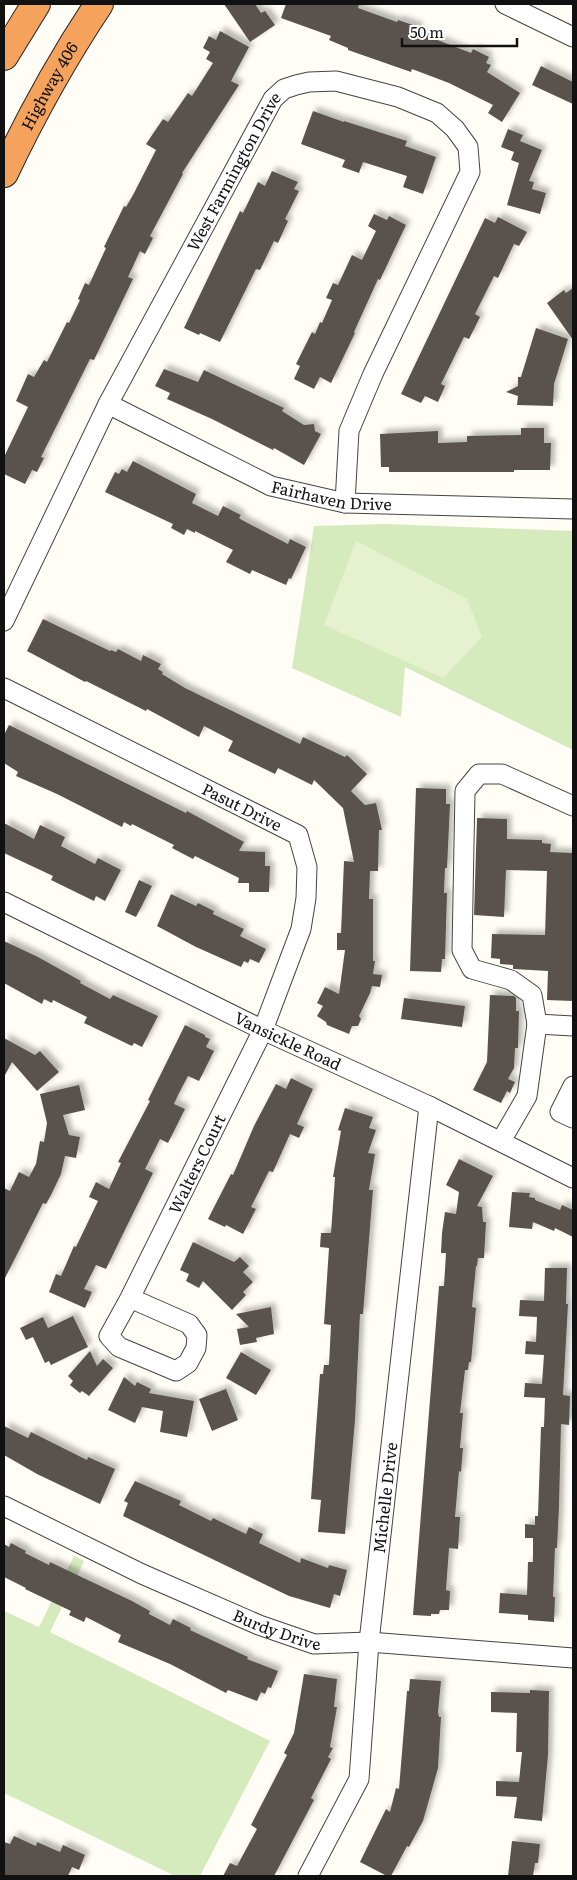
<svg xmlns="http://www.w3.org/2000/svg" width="577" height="1880" font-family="Literata,serif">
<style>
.green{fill:#d5ebbd}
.pitch{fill:#e6f2cf}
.building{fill:#5a524d;filter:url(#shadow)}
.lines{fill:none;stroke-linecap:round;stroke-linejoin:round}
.minor-casing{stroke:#444;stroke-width:21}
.highway-casing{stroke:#222;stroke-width:30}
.minor{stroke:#fff;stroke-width:19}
.highway{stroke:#f5a25d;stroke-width:28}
.labels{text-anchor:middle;stroke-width:5;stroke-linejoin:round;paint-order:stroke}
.street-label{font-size:16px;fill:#111;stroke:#fff}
</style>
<defs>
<filter id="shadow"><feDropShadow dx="4.5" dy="-4.5" stdDeviation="2.5" flood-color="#0004"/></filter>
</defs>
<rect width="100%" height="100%" fill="#fffdf5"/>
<g class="green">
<polygon points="386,524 573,531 573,750 405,667 401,717 292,668 314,526"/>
<polygon points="74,1556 84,1561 50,1632 270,1741 200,1876 175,1876 4,1793 4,1611 39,1627"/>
</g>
<polygon class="pitch" points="356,541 467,599 482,637 443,678 324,625"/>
<g class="building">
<polygon points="224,4 255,4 261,13 265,11 275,25 250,42"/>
<polygon points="286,4 359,4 358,8 397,22 398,20 419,27 417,32 471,53 473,49 489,57 486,63 491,65 487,72 520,93 502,122 488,113 493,105 449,83 412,69 411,72 348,50 348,48 329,40 331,36 281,18"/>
<polygon points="220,31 249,47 231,81 239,85 182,173 183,174 150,236 153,238 145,254 140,251 128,277 133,279 94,360 90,359 41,457 44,458 37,472 32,470 25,484 4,474 4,457 28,407 16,401 28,374 34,377 44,360 47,362 67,322 69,323 80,300 78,299 85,283 89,285 106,248 104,247 124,206 126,207 133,195 156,150 146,144 163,119 168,122 188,93 192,96 213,63 206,59 210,52 203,48 209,36 216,40"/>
<polygon points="541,66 573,82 573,104 532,85"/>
<polygon points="313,111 344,122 344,121 407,141 405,146 436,157 423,194 403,187 407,176 363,162 359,173 342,167 345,160 301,144"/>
<polygon points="508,129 523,135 520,141 542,150 529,181 534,182 532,189 546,193 540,214 507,205 519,163 511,160 514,152 501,147"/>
<polygon points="272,171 298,182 294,189 299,191 285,219 288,221 278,243 274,241 260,270 256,269 220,342 200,333 199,335 184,328 240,211 243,213 258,182 265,186"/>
<polygon points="374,214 387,220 389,216 406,225 380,280 378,279 354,332 355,333 331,383 320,377 314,389 294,379 300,366 296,364 312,332 315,334 320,322 322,323 332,300 326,298 333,283 338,285 352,255 362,260 376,231 368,226"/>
<polygon points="498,217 527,232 519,246 514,244 498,278 494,276 475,314 480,317 469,339 464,337 441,384 445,386 438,402 425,396 421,403 401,394 485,218 495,223"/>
<polygon points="573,288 573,340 547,303 564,290 566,293"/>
<polygon points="536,328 568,339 554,384 553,406 517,405 518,396 506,392 518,386 518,377 521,377"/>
<polygon points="164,369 198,382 204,370 284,408 282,411 304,425 314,424 315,431 321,434 304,465 274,448 273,450 212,419 167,399 170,393 155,386"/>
<polygon points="521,428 544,428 544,443 551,443 550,470 514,470 514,472 389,472 389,467 381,467 380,434 438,431 438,443 467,442 467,436 521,435"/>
<polygon points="133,461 196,494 192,503 218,516 223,506 241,515 239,518 242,520 288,544 290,539 306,547 291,579 289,578 286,585 252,570 250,574 226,562 233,550 195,531 195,533 187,529 184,535 171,528 173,524 105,492 115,472 119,474 122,469 127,472"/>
<polygon points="43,619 110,651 111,650 116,652 118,649 141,661 143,655 161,664 158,669 163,672 162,674 185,688 300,744 303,737 345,757 347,755 367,774 351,791 365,805 376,803 382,830 379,830 378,871 370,871 369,899 373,899 373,961 375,961 373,974 382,975 380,987 372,986 370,993 359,1016 361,1019 358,1026 352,1026 349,1034 327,1025 326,1022 317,1016 323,1006 317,1003 325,987 339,994 345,950 337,950 337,933 341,933 344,861 354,862 343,808 314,780 312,785 278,768 275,774 228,751 233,741 204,726 199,737 147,709 146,711 86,681 85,682 27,651"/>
<polygon points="9,725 186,813 187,811 244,842 239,851 265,852 265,866 270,866 269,892 249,892 249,883 238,883 239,878 195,856 193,859 172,848 174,845 132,824 131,826 124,822 122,827 57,794 16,776 18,772 4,763 4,735"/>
<polygon points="416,788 446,789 446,804 450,804 447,868 445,868 444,893 447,893 445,959 442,959 441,972 410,971"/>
<polygon points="477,818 507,819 507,839 542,840 542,843 551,844 550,852 573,853 573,1001 547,1000 548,971 514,969 513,969 513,965 500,964 500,959 491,958 492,934 545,935 547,871 506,870 504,917 474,915"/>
<polygon points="4,823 34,839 40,825 65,837 61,846 95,864 98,858 121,870 105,901 96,896 94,901 51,880 53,876 4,853"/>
<polygon points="139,880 152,886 136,917 125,912"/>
<polygon points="171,894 196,906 198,903 214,911 213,914 244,929 240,936 266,949 259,963 250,959 248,963 244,961 241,967 196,947 157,926"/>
<polygon points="4,941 38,957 81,981 80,983 110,999 113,995 158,1016 142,1047 134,1043 132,1046 84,1023 87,1017 53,1000 52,1003 44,999 42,1004 4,983"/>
<polygon points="490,995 514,996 516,998 516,1011 519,1011 518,1048 515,1048 514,1068 508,1079 515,1082 510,1093 507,1091 501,1103 473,1090 487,1062"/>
<polygon points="404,998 465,1006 462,1027 401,1019"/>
<polygon points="185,1025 205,1035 205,1037 210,1039 206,1047 214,1051 199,1081 188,1076 179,1093 174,1104 185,1109 168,1143 160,1139 145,1169 153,1173 121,1238 106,1269 96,1265 84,1289 92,1292 85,1308 49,1292 56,1274 61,1276 74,1246 76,1247 98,1201 89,1197 96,1182 109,1189 121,1163 118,1162 150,1101 148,1100"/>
<polygon points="4,1038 35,1055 40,1051 59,1072 37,1091 12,1062 4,1077"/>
<polygon points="291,1078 313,1089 297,1124 304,1127 299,1138 290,1134 273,1172 269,1171 251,1207 256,1209 243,1234 226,1225 225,1227 208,1219 231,1174 233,1175 254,1126 276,1084 286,1089"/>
<polygon points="79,1085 85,1110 63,1115 69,1135 80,1137 76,1158 65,1156 61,1174 51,1195 46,1204 43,1203 4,1280 4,1188 10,1191 19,1172 29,1177 36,1164 40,1141 44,1142 47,1123 40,1094"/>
<polygon points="345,1108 373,1117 369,1128 376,1130 368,1153 375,1154 369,1190 373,1190 363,1314 360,1314 355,1420 345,1534 318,1532 321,1500 311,1499 320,1374 323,1374 324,1365 329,1365 331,1325 324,1324 329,1248 320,1247 321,1233 331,1233 335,1177 333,1177 341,1131 338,1130"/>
<polygon points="459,1159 493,1176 477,1206 482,1207 483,1222 486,1222 484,1258 478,1258 477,1266 476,1266 472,1307 476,1308 471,1362 469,1362 468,1370 465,1370 460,1413 463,1413 460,1448 463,1448 461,1472 459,1471 455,1517 460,1517 458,1549 449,1548 446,1590 450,1591 449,1610 440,1610 439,1614 431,1614 431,1616 413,1615 439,1286 444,1286 446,1253 441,1253 442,1233 445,1212 456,1214 459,1192 446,1185"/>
<polygon points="512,1192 530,1193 529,1197 535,1198 535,1200 560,1210 562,1205 573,1210 573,1237 555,1228 554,1231 533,1222 532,1229 509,1227"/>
<polygon points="193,1242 234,1262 240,1257 249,1266 243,1272 253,1282 243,1292 246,1295 232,1310 203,1281 199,1288 186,1281 189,1274 180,1270"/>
<polygon points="545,1268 567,1268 566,1304 568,1304 563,1395 570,1396 569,1425 561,1424 559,1506 557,1548 555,1548 553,1597 555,1597 554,1622 528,1620 528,1615 499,1613 500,1593 527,1595 528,1562 533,1562 533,1538 525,1538 525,1524 535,1525 535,1516 538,1516 541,1427 544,1427 545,1398 524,1397 525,1383 542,1384 544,1355 525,1354 526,1341 536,1342 537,1317 519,1316 520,1300 544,1301"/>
<polygon points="271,1307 274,1334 256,1338 257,1342 240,1345 237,1329 249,1327 236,1314"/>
<polygon points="73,1316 88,1347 51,1365 49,1361 45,1363 33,1337 26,1340 20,1328 43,1317 48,1328"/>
<polygon points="90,1351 97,1366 103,1359 113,1368 89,1396 82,1391 80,1393 70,1385 73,1381 68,1376"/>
<polygon points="241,1352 271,1370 256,1395 226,1378"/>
<polygon points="124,1377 135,1386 137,1382 151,1389 149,1393 194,1401 187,1437 160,1432 163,1411 142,1407 135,1423 108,1410"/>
<polygon points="226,1389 238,1420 212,1431 199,1399"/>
<polygon points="4,1426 28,1438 31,1432 87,1460 88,1457 115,1469 100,1504 37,1474 4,1455"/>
<polygon points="135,1481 181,1501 179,1505 211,1521 213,1518 246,1534 249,1527 263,1534 259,1543 300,1563 301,1558 328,1568 329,1565 347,1570 340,1596 334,1594 330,1608 289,1596 123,1516 128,1503 124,1501"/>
<polygon points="11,1543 26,1551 25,1553 49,1565 50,1562 132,1601 150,1611 149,1614 170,1625 173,1619 191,1628 190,1630 248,1657 247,1659 278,1671 271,1688 268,1687 265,1694 261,1692 257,1701 228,1690 226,1693 170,1664 118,1642 121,1635 86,1617 84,1622 69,1615 71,1611 25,1589 26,1588 4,1577 4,1544 9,1547"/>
<polygon points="304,1674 337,1679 334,1707 337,1707 330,1747 333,1748 328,1757 331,1759 311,1798 314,1800 274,1876 223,1876 230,1863 237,1866 257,1829 251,1825 287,1755 284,1753 294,1733"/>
<polygon points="410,1679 441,1681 438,1712 439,1717 441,1717 438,1768 423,1821 409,1847 407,1846 391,1876 387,1876 360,1862 386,1809 390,1812 396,1788 399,1789 407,1691 409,1691"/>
<polygon points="530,1690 549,1691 548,1755 542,1821 514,1818 517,1797 496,1796 496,1781 519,1782 522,1752 516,1752 517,1713 491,1712 491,1692 530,1693"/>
<polygon points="14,1836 36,1846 37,1842 60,1852 63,1845 85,1855 79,1870 72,1867 68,1876 4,1876 4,1842 10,1844"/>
<polygon points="512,1841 540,1844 538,1863 535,1863 533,1876 508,1876"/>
</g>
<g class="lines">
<defs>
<g id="minor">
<polyline points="505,4 573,37"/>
<path id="s1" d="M 108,404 L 271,486 L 345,503 L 573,509"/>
<path id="s2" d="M 4,621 L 108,404 L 273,99 L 284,89 L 296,85 L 309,82 L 336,81 L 398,97 L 437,113 L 455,129 L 468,147 L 470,172 L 373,374 L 349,431 L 345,503"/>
<path id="s3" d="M 4,688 L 298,835 L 307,867 L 306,898 L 301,929 L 263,1030 L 130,1298 L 109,1336 L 119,1347 L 176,1371 L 188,1363 L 196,1348 L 197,1335 L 189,1324 L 130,1298"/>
<path id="s4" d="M 4,902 L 263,1030 L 429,1106 L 573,1178"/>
<polyline points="537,1024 573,1026"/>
<polyline points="573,1086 560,1112 573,1118"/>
<polyline points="501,1141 527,1096 537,1024 532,995 511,980 472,969 462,950 465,791 479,774 502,774 573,806"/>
<path id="s5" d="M 4,1506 L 142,1574 L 259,1625 L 314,1644 L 369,1642 L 573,1658"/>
<path id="s6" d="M 308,1876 L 359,1779 L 369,1642 L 429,1106"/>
</g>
<g id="highway">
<polyline points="4,56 36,4"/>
<path id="s7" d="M 4,173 C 32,114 63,58 99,4"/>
</g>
</defs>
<use href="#minor" class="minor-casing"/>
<use href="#highway" class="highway-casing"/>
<use href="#minor" class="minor"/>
<use href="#highway" class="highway"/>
</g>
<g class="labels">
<g class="street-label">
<text dy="6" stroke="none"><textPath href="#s7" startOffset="98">Highway 406</textPath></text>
<text dy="6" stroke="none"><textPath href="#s2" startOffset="505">West Farmington Drive</textPath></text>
<text dy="6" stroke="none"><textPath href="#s1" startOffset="244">Fairhaven Drive</textPath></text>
<text dy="6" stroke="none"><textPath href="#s3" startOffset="266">Pasut Drive</textPath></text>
<text dy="6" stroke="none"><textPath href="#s4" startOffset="316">Vansickle Road</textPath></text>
<text transform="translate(197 1164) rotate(-64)" y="6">Walters Court</text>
<text dy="6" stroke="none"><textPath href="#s6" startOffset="392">Michelle Drive</textPath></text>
<text dy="6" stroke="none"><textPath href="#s5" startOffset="300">Burdy Drive</textPath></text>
</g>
</g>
<rect width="577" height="1880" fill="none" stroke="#111111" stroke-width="10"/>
<path d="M402 38v8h115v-8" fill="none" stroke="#111111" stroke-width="2.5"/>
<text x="410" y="38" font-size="15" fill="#111111" stroke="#ffffff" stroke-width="4" paint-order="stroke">50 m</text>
</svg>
